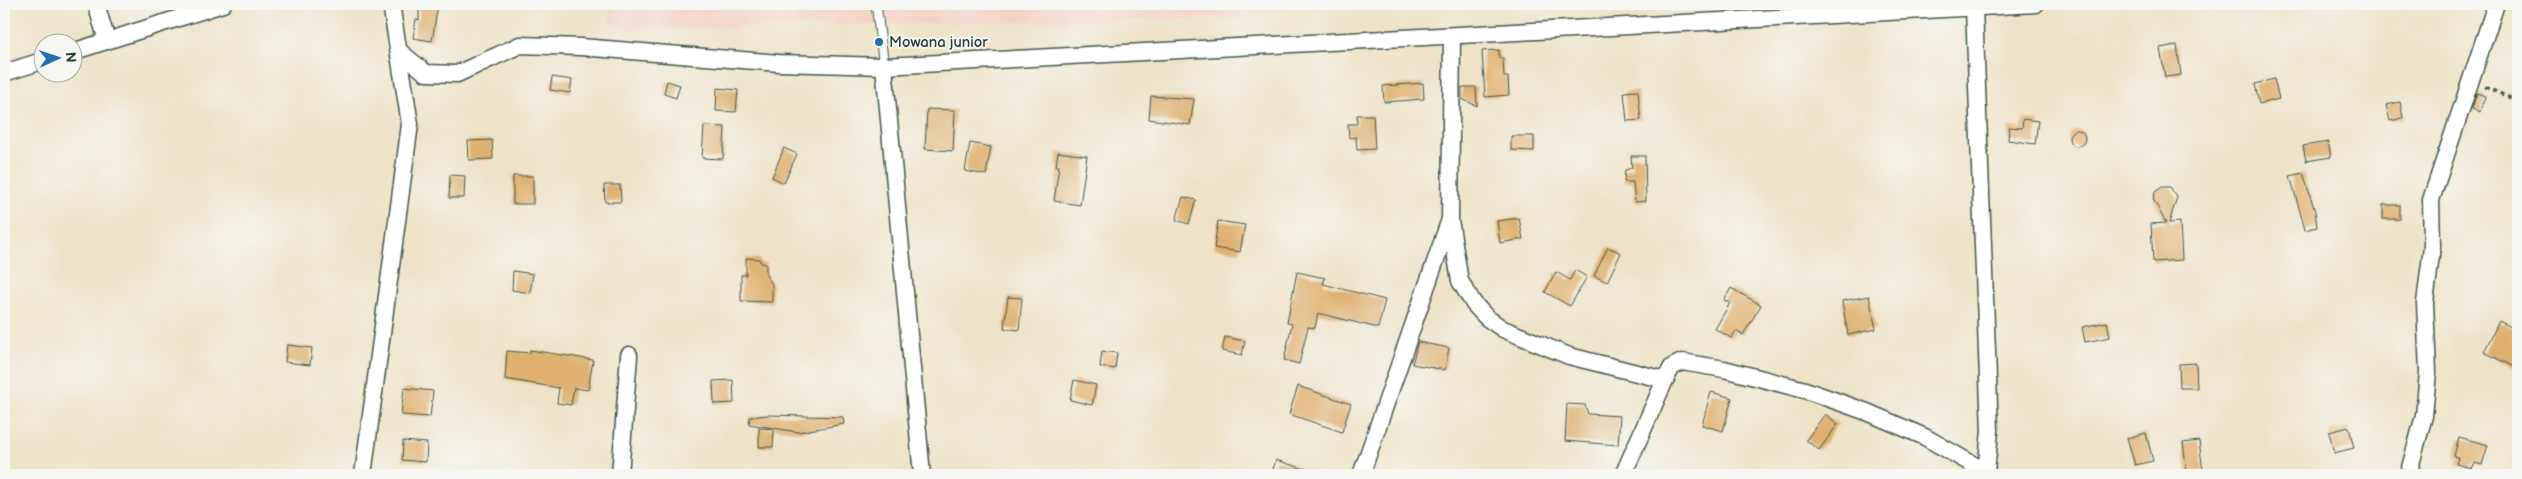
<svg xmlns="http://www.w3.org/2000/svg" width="2522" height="479" font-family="'Balsamiq Sans',sans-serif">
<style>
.built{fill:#f5d2c3}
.building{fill:#dfb06f}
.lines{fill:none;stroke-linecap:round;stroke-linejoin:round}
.lane-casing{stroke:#3e564a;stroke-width:11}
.street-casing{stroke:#3e564a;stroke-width:19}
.path{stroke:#3e564a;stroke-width:3;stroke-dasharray:4 4;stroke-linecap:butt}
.lane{stroke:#fff;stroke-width:9}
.street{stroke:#fff;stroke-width:16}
.poi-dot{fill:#1f6fb2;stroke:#f6f6f2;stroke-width:2}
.labels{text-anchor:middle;stroke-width:4;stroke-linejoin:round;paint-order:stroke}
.poi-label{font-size:15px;fill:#1f3d34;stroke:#f6f6f2;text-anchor:start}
</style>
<rect width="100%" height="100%" fill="#f6f6f2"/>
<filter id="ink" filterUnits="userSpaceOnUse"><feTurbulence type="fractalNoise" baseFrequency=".02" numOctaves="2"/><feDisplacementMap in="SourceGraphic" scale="10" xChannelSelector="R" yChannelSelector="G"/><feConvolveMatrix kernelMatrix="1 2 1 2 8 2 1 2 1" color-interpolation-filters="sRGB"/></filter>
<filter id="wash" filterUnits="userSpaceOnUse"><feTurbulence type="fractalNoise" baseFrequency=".0096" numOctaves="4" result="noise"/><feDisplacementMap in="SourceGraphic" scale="20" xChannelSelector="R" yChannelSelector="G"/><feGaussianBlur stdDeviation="1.12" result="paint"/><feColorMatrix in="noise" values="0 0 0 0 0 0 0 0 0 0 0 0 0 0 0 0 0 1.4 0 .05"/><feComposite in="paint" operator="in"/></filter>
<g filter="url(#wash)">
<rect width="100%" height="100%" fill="#eee3c7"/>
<polygon class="built" points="608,4 1241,4 1241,18 625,29 610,21"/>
<g id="blocks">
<g class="building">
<polygon points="419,4 438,4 432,41 413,38 416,19 419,20"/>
<polygon points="2177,45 2181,75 2165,77 2160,48"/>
<polygon points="1499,50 1499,58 1503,58 1504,77 1508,77 1509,95 1485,97 1482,51"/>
<polygon points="552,77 572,80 570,93 550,90"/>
<polygon points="2274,79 2279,99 2259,104 2255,84"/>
<polygon points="667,81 680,85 676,98 664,94"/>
<polygon points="1423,83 1424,99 1384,102 1383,86"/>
<polygon points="1462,87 1476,87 1477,106 1462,99"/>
<polygon points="717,88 738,90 736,112 716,111"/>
<polygon points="1638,91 1641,120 1627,121 1624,92"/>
<polygon points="2477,93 2485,96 2480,112 2472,109"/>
<polygon points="1151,96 1194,99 1190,125 1149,119"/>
<polygon points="2400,102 2403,118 2390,121 2386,105"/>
<polygon points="927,109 955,110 953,151 925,149"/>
<polygon points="1357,115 1373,115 1375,149 1357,150 1356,137 1349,138 1348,124 1357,124"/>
<polygon points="2023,119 2038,121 2035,144 2008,140 2009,127 2022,128"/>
<polygon points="704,126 725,127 723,159 702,158"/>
<circle cx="2077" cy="138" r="8"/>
<polygon points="1511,136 1534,136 1534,151 1511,150"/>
<polygon points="492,140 493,159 469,160 468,141"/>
<polygon points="2328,142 2331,157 2306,161 2303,146"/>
<polygon points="970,143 991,147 986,175 965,171"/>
<polygon points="784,148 797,154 784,183 772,177"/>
<polygon points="1058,152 1087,156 1080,205 1054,201 1059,166 1056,166"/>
<polygon points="1631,156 1645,156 1646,201 1635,202 1633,182 1624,182 1625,170 1632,168"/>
<polygon points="2303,173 2315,211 2317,227 2305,230 2290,176"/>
<polygon points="450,175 465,176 464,198 449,198"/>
<rect x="513" y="176" width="20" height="28"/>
<polygon points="604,185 620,185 621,202 605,202"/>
<polygon points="2162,187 2170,187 2177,197 2169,223 2180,222 2182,260 2153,262 2151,224 2166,223 2153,199 2155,192"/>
<polygon points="1183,197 1196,200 1189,224 1176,220"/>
<rect x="2383" y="205" width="17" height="14"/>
<polygon points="1519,218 1523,239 1500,243 1497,221"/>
<polygon points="1218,221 1245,225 1240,252 1214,248"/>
<polygon points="1608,247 1621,253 1607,282 1594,276"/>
<polygon points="746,258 759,259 761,263 766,264 766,275 772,284 772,302 741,301 741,275 746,275"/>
<polygon points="1575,270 1587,277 1570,306 1545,292 1556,272 1570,280"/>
<polygon points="513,271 533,274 530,293 512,290"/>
<polygon points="1297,272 1325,278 1323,284 1385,300 1378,328 1318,313 1315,328 1308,327 1299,364 1284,360 1292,324 1287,323"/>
<polygon points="1731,288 1761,305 1743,335 1736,331 1731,338 1715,329 1730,303 1724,300"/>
<polygon points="1869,296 1876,329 1848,335 1842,301"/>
<polygon points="1008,297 1022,298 1019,330 1004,328"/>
<polygon points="2499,321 2513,328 2512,335 2518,338 2518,369 2484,352"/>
<polygon points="2107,322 2110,337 2085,342 2082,327"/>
<polygon points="1225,337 1245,341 1242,355 1222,351"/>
<polygon points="1418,342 1449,348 1445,370 1412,364"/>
<polygon points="287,345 312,348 310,365 285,362"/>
<polygon points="530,350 593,360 588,390 574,388 571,405 557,403 559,388 505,379 507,351 530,353"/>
<polygon points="1102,351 1117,353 1115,369 1100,367"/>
<polygon points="2196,363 2197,388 2180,388 2179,364"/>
<polygon points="733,380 734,403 714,404 713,381"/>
<polygon points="1074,380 1096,385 1092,405 1070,400"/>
<polygon points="1298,386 1351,404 1342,432 1289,414"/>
<polygon points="404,388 433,391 430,417 401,415"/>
<polygon points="1711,392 1732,398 1723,431 1702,425"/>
<polygon points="1567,404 1585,405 1588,414 1620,416 1618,445 1565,441"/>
<polygon points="1825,414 1838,424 1819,450 1806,440"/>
<polygon points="767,415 843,417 844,424 798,432 749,424 750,417"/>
<polygon points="2349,427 2354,448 2334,453 2329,432"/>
<polygon points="759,428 774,429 773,447 759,447"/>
<polygon points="2146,433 2153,461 2135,465 2127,438"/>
<polygon points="2459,437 2488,445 2482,465 2474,463 2471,468 2456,464 2458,458 2454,456"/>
<polygon points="403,441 427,443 426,462 402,460"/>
<polygon points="2199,441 2203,471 2187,473 2183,443"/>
<polygon points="1276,460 1314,472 1313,475 1271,475"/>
</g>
</g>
</g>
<g filter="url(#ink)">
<use href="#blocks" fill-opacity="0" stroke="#3e564a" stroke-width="1"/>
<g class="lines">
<defs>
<polyline id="lane" points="876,4 884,66"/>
<g id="street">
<polyline points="96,4 107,41"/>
<polyline points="1974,7 1990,431 1986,472 1989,475"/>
<polyline points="1452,36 1450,220 1460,281 1474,304 1487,318 1503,329 1569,356 1665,380 1623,475"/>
<polyline points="399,51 426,73 457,74 520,45 581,47 779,63 884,66 2036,4"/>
<polyline points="72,52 223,4"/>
<polyline points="884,66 922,475"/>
<polyline points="4,73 42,61"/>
<polyline points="1665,380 1672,367 1682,362 1724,369 1805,390 1867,412 1925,437 1986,472"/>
<polyline points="363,475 410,124 391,4"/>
<polyline points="620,475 629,355"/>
<polyline points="1361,475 1449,222"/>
<polyline points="2408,475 2424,416 2428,372 2425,303 2432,247 2431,200 2496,4"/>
</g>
</defs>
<use href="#lane" class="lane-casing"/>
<use href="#street" class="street-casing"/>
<polyline class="path" points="2485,87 2518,101"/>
<use href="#lane" class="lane"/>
<use href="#street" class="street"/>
</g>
</g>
<circle class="poi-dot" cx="879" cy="42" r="5"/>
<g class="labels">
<g class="poi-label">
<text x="889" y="47">Mowana junior</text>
</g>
</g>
<rect width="2522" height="479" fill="none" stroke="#f6f6f2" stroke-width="20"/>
<g transform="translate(58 58) rotate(87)"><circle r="24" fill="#f6f6f2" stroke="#a0aca6"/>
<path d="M0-4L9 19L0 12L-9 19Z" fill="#1f6fb2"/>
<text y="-8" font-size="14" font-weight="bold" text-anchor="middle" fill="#1f3d34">N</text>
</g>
</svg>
